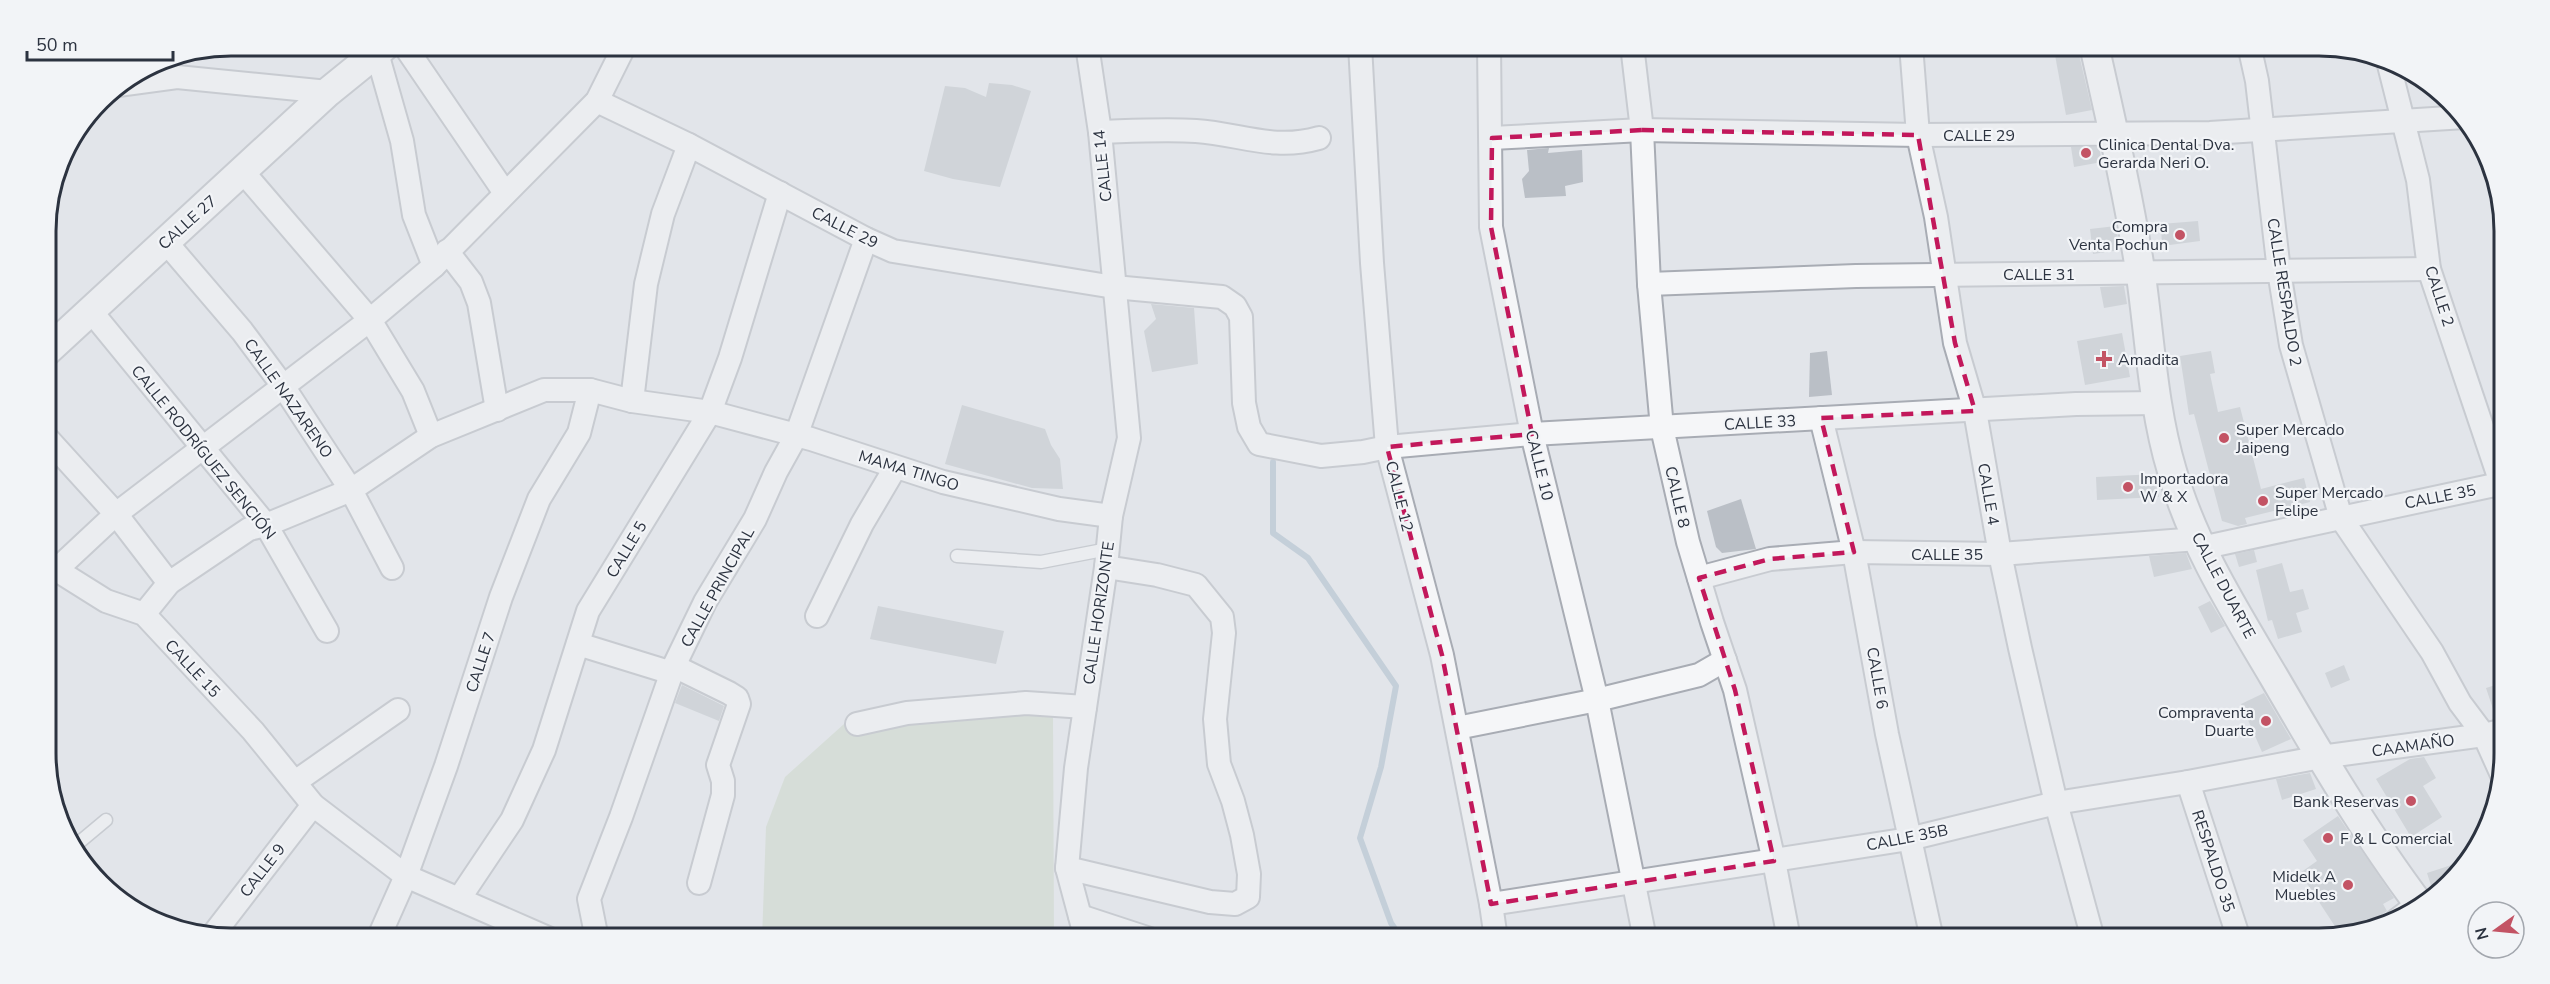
<svg xmlns="http://www.w3.org/2000/svg" width="2550" height="984" font-family="'Nunito Sans',sans-serif">
<style>
.green{fill:#c8d3c4}
.lines{fill:none;stroke-linecap:round;stroke-linejoin:round}
.stream{stroke:#a1b3c6;stroke-width:6}
.building{fill:#babfc6}
.service-casing{stroke:#a8acb4;stroke-width:15}
.minor-casing{stroke:#a8acb4;stroke-width:26}
.tertiary-casing{stroke:#a8acb4;stroke-width:32}
.service{stroke:#f5f6f8;stroke-width:12}
.minor{stroke:#f5f6f8;stroke-width:22}
.tertiary{stroke:#f5f6f8;stroke-width:28}
.marked{fill:none;stroke:#c2185b;stroke-width:4.5;stroke-dasharray:12 8;stroke-linejoin:round}
.poi-dot{fill:#c35364;stroke:#f2f4f7;stroke-width:2}
.labels{text-anchor:middle;stroke-width:4.5;stroke-linejoin:round;paint-order:stroke}
.street-label{font-size:16px;fill:#2c3340;stroke:#f2f4f7}
.poi-label{font-size:16px;fill:#2c3340;stroke:#f2f4f7;text-anchor:start}
.rim{fill:none;stroke:#2c3340;stroke-width:3}
</style>
<rect width="100%" height="100%" fill="#e2e5ea"/>
<polygon class="green" points="887,712 1053,712 1054,939 762,939 766,827 785,777 844,724"/>
<g class="lines">
<polyline class="stream" points="1273,462 1273,533 1308,558 1396,686 1381,767 1360,838 1391,923 1402,939"/>
</g>
<g class="building">
<polygon points="2078,50 2092,110 2066,115 2055,55"/>
<polygon points="989,83 1012,85 1031,91 1000,187 953,179 924,171 945,86 965,88 986,97"/>
<polygon points="2071,147 2099,147 2102,162 2074,167"/>
<polygon points="1549,148 1548,153 1582,150 1583,182 1565,186 1566,196 1525,198 1522,179 1529,171 1527,150"/>
<polygon points="2198,221 2200,241 2162,246 2161,224"/>
<polygon points="2116,226 2120,250 2093,254 2090,229"/>
<polygon points="2124,286 2127,304 2104,308 2100,287"/>
<polygon points="1151,304 1194,308 1198,364 1152,372 1144,331 1156,319"/>
<polygon points="2122,333 2130,377 2085,385 2077,341"/>
<polygon points="1827,351 1832,395 1809,397 1810,353"/>
<polygon points="2211,351 2215,373 2210,374 2218,412 2240,407 2261,489 2304,478 2310,502 2245,518 2247,524 2238,526 2222,521 2194,414 2189,415 2180,356"/>
<polygon points="962,405 1045,429 1051,445 1060,459 1063,489 1032,488 945,464"/>
<polygon points="2156,474 2159,497 2097,500 2096,477"/>
<polygon points="1741,499 1756,549 1722,553 1716,547 1707,511"/>
<polygon points="2254,550 2257,562 2239,567 2235,554"/>
<polygon points="2186,553 2192,569 2154,577 2149,556"/>
<polygon points="2282,563 2290,592 2303,589 2309,609 2296,613 2302,632 2278,639 2272,620 2268,621 2256,570"/>
<polygon points="2210,601 2225,626 2211,633 2198,607"/>
<polygon points="878,606 1004,631 996,664 870,639"/>
<polygon points="2344,665 2350,680 2331,688 2325,673"/>
<polygon points="2505,682 2505,717 2496,718 2486,688"/>
<polygon points="682,685 724,706 719,721 675,703"/>
<polygon points="2264,693 2291,739 2262,752 2241,704"/>
<polygon points="2424,757 2436,778 2423,786 2442,817 2411,837 2376,779 2410,759"/>
<polygon points="2310,773 2316,789 2282,800 2276,779"/>
<polygon points="2338,816 2394,898 2383,904 2387,911 2353,934 2342,937 2300,873 2317,861 2303,840"/>
<polygon points="2473,858 2448,884 2435,898 2427,873"/>
</g>
<g class="lines">
<defs>
<g id="service">
<polyline points="957,556 1041,562 1108,549"/>
<polyline points="76,845 106,820"/>
</g>
<g id="minor">
<polyline points="404,45 505,193"/>
<polyline points="1360,45 1372,263 1387,447 1442,655 1491,904 1496,939"/>
<polyline points="1489,45 1491,227 1532,434 1597,700 1645,939"/>
<polyline points="1632,45 1642,130 1649,284 1662,428 1688,542 1712,622 1735,690 1774,861 1789,939"/>
<polyline points="1911,45 1918,135 1936,217 1955,343 1975,411 2000,554 2020,648 2056,803 2093,939"/>
<polyline points="2249,45 2257,81 2279,271 2291,345 2341,518 2432,652 2460,703 2484,735 2502,775"/>
<polyline points="377,53 402,141 414,215 434,266"/>
<polyline points="2388,61 2418,180 2429,269 2504,492"/>
<polyline points="118,85 177,77 328,92"/>
<polyline points="597,101 689,145 866,239 893,251 1114,287 1222,297 1235,306 1241,317 1244,403 1249,427 1259,444 1321,456 1363,452 1387,447 1532,434 2076,404 2158,403"/>
<path d="M 1100,132 C 1132,131 1165,129 1196,131 C 1241,134 1273,151 1319,138"/>
<polyline points="1492,138 1642,130 1918,135 2210,133 2465,117"/>
<polyline points="243,172 370,320 413,391 431,436"/>
<polyline points="165,241 242,331 283,386 351,490 392,568"/>
<polyline points="447,251 471,282 479,303 497,410"/>
<polyline points="1649,284 1856,276 2429,269"/>
<polyline points="90,310 266,525 327,631"/>
<polyline points="632,401 646,284 663,214 689,145"/>
<polyline points="1821,418 1854,552 1887,734 1932,939"/>
<polyline points="47,438 116,514 169,583"/>
<polyline points="2201,548 2504,483"/>
<polyline points="47,564 106,601 144,614 253,731 313,805 406,876 550,939"/>
<polyline points="56,570 116,514 370,320 434,266 597,101 625,45"/>
<polyline points="1699,578 1770,559 1854,552 2000,554 2198,539"/>
<polyline points="144,614 169,583 249,529 266,525 351,490 431,436 544,390 590,390 632,401 710,412 811,439 943,482 1059,509 1111,516"/>
<polyline points="817,616 862,524 895,468"/>
<polyline points="578,644 672,673"/>
<polyline points="674,666 729,693 737,698 739,704 718,765 723,781 723,795 699,883"/>
<polyline points="857,724 907,713 1026,703 1085,707"/>
<polyline points="1457,728 1597,700 1699,675 1725,660"/>
<polyline points="295,782 398,710"/>
<polyline points="2188,782 2239,939"/>
<polyline points="1067,868 1210,902 1235,904 1248,897 1249,874 1242,835 1233,801 1219,764 1215,719 1224,633 1222,617 1196,585 1157,575 1106,567"/>
<polyline points="459,899 512,820 544,750 588,611 710,412 730,358 780,193"/>
<polyline points="1491,904 1909,839 2056,803 2188,782 2321,757 2484,735 2505,730"/>
<polyline points="1080,916 1150,939"/>
<polyline points="2397,920 2418,904"/>
<polyline points="212,936 313,805"/>
<polyline points="378,939 406,876 446,766 501,597 539,499 579,433 590,390"/>
<polyline points="597,939 589,899 621,817 674,666 705,602 755,519 776,472 796,436 866,239"/>
<polyline points="1086,939 1067,868 1076,768 1106,567 1111,516 1129,438 1100,132 1087,45"/>
</g>
<g id="tertiary">
<path d="M 2094,45 C 2111,121 2129,198 2141,276 C 2150,340 2153,408 2172,471 C 2193,545 2235,611 2274,677 C 2320,756 2366,834 2421,907"/>
<polyline points="46,352 328,92 386,45"/>
</g>
</defs>
<use href="#service" class="service-casing"/>
<use href="#minor" class="minor-casing"/>
<use href="#tertiary" class="tertiary-casing"/>
<use href="#service" class="service"/>
<use href="#minor" class="minor"/>
<use href="#tertiary" class="tertiary"/>
</g>
<path d="M0 0H2550V984H0ZM 1642,130 L 1918,135 L 1955,343 L 1975,411 L 1821,418 L 1854,552 L 1770,559 L 1699,578 L 1735,690 L 1774,861 L 1491,904 L 1442,655 L 1387,447 L 1532,434 L 1491,227 L 1492,138 Z" fill="#e2e5ea" fill-opacity=".55" fill-rule="evenodd"/>
<path class="marked" d="M 1642,130 L 1918,135 L 1955,343 L 1975,411 L 1821,418 L 1854,552 L 1770,559 L 1699,578 L 1735,690 L 1774,861 L 1491,904 L 1442,655 L 1387,447 L 1532,434 L 1491,227 L 1492,138 Z"/>
<g class="poi-dot">
<circle cx="2086" cy="153" r="6"/>
<circle cx="2180" cy="235" r="6"/>
<path d="M2101 350h6v6h6v6h-6v6h-6v-6h-6v-6h6z"/>
<circle cx="2224" cy="438" r="6"/>
<circle cx="2128" cy="487" r="6"/>
<circle cx="2263" cy="501" r="6"/>
<circle cx="2266" cy="721" r="6"/>
<circle cx="2411" cy="801" r="6"/>
<circle cx="2328" cy="838" r="6"/>
<circle cx="2348" cy="885" r="6"/>
</g>
<g class="labels">
<g class="street-label">
<text x="1979" y="141">CALLE 29</text>
<text transform="translate(1102 166) rotate(-96)" y="6">CALLE 14</text>
<text transform="translate(187 222) rotate(-42)" y="6">CALLE 27</text>
<text transform="translate(845 227) rotate(27)" y="6">CALLE 29</text>
<text x="2039" y="280">CALLE 31</text>
<text transform="translate(2285 292) rotate(81)" y="6">CALLE RESPALDO 2</text>
<text transform="translate(2440 296) rotate(72)" y="6">CALLE 2</text>
<text transform="translate(289 398) rotate(55)" y="6">CALLE NAZARENO</text>
<text transform="translate(1760 422) rotate(-3)" y="6">CALLE 33</text>
<text transform="translate(204 452) rotate(51)" y="6">CALLE RODRÍGUEZ SENCIÓN</text>
<text transform="translate(1540 465) rotate(76)" y="6">CALLE 10</text>
<text transform="translate(909 470) rotate(17)" y="6">MAMA TINGO</text>
<text transform="translate(1989 494) rotate(80)" y="6">CALLE 4</text>
<text transform="translate(1400 496) rotate(76)" y="6">CALLE 12</text>
<text transform="translate(2440 496) rotate(-11)" y="6">CALLE 35</text>
<text transform="translate(1678 497) rotate(77)" y="6">CALLE 8</text>
<text transform="translate(626 549) rotate(-59)" y="6">CALLE 5</text>
<text x="1947" y="560">CALLE 35</text>
<text transform="translate(2224 585) rotate(62)" y="6">CALLE DUARTE</text>
<text transform="translate(717 587) rotate(-61)" y="6">CALLE PRINCIPAL</text>
<text transform="translate(1098 613) rotate(-82)" y="6">CALLE HORIZONTE</text>
<text transform="translate(480 662) rotate(-72)" y="6">CALLE 7</text>
<text transform="translate(193 668) rotate(47)" y="6">CALLE 15</text>
<text transform="translate(1878 678) rotate(80)" y="6">CALLE 6</text>
<text transform="translate(2413 745) rotate(-8)" y="6">CAAMAÑO</text>
<text transform="translate(1907 837) rotate(-11)" y="6">CALLE 35B</text>
<text transform="translate(2214 861) rotate(72)" y="6">RESPALDO 35</text>
<text transform="translate(262 870) rotate(-52)" y="6">CALLE 9</text>
</g>
<g class="poi-label">
<text x="2098" y="150">Clinica Dental Dva.<tspan x="2098" dy="18">Gerarda Neri O.</tspan></text>
<text x="2168" y="232" text-anchor="end">Compra<tspan x="2168" dy="18">Venta Pochun</tspan></text>
<text x="2118" y="365">Amadita</text>
<text x="2236" y="435">Super Mercado<tspan x="2236" dy="18">Jaipeng</tspan></text>
<text x="2140" y="484">Importadora<tspan x="2140" dy="18">W &amp; X</tspan></text>
<text x="2275" y="498">Super Mercado<tspan x="2275" dy="18">Felipe</tspan></text>
<text x="2254" y="718" text-anchor="end">Compraventa<tspan x="2254" dy="18">Duarte</tspan></text>
<text x="2399" y="807" text-anchor="end">Bank Reservas</text>
<text x="2340" y="844">F &amp; L Comercial</text>
<text x="2336" y="882" text-anchor="end">Midelk A<tspan x="2336" dy="18">Muebles</tspan></text>
</g>
</g>
<path d="M0 0H2550V984H0ZM231 56H2319A175 175 0 0 1 2494 231V753A175 175 0 0 1 2319 928H231A175 175 0 0 1 56 753V231A175 175 0 0 1 231 56Z" fill="#f2f4f7" fill-rule="evenodd"/>
<path class="rim" d="M231 56H2319A175 175 0 0 1 2494 231V753A175 175 0 0 1 2319 928H231A175 175 0 0 1 56 753V231A175 175 0 0 1 231 56Z"/>
<g transform="translate(2496 930) rotate(255)"><circle r="28" fill="#f2f4f7" stroke="#a3a7ae" stroke-width="1.5"/>
<path d="M0-4.5L10 22L0 15L-10 22Z" fill="#c35364"/>
<text y="-9" font-size="16" font-weight="bold" text-anchor="middle" fill="#2c3340">N</text>
</g>
<path d="M27 51v9h146v-9" fill="none" stroke="#2c3340" stroke-width="3"/>
<text x="36" y="51" font-size="18" fill="#2c3340" stroke="#f2f4f7" stroke-width="4.5" paint-order="stroke">50 m</text>
</svg>
